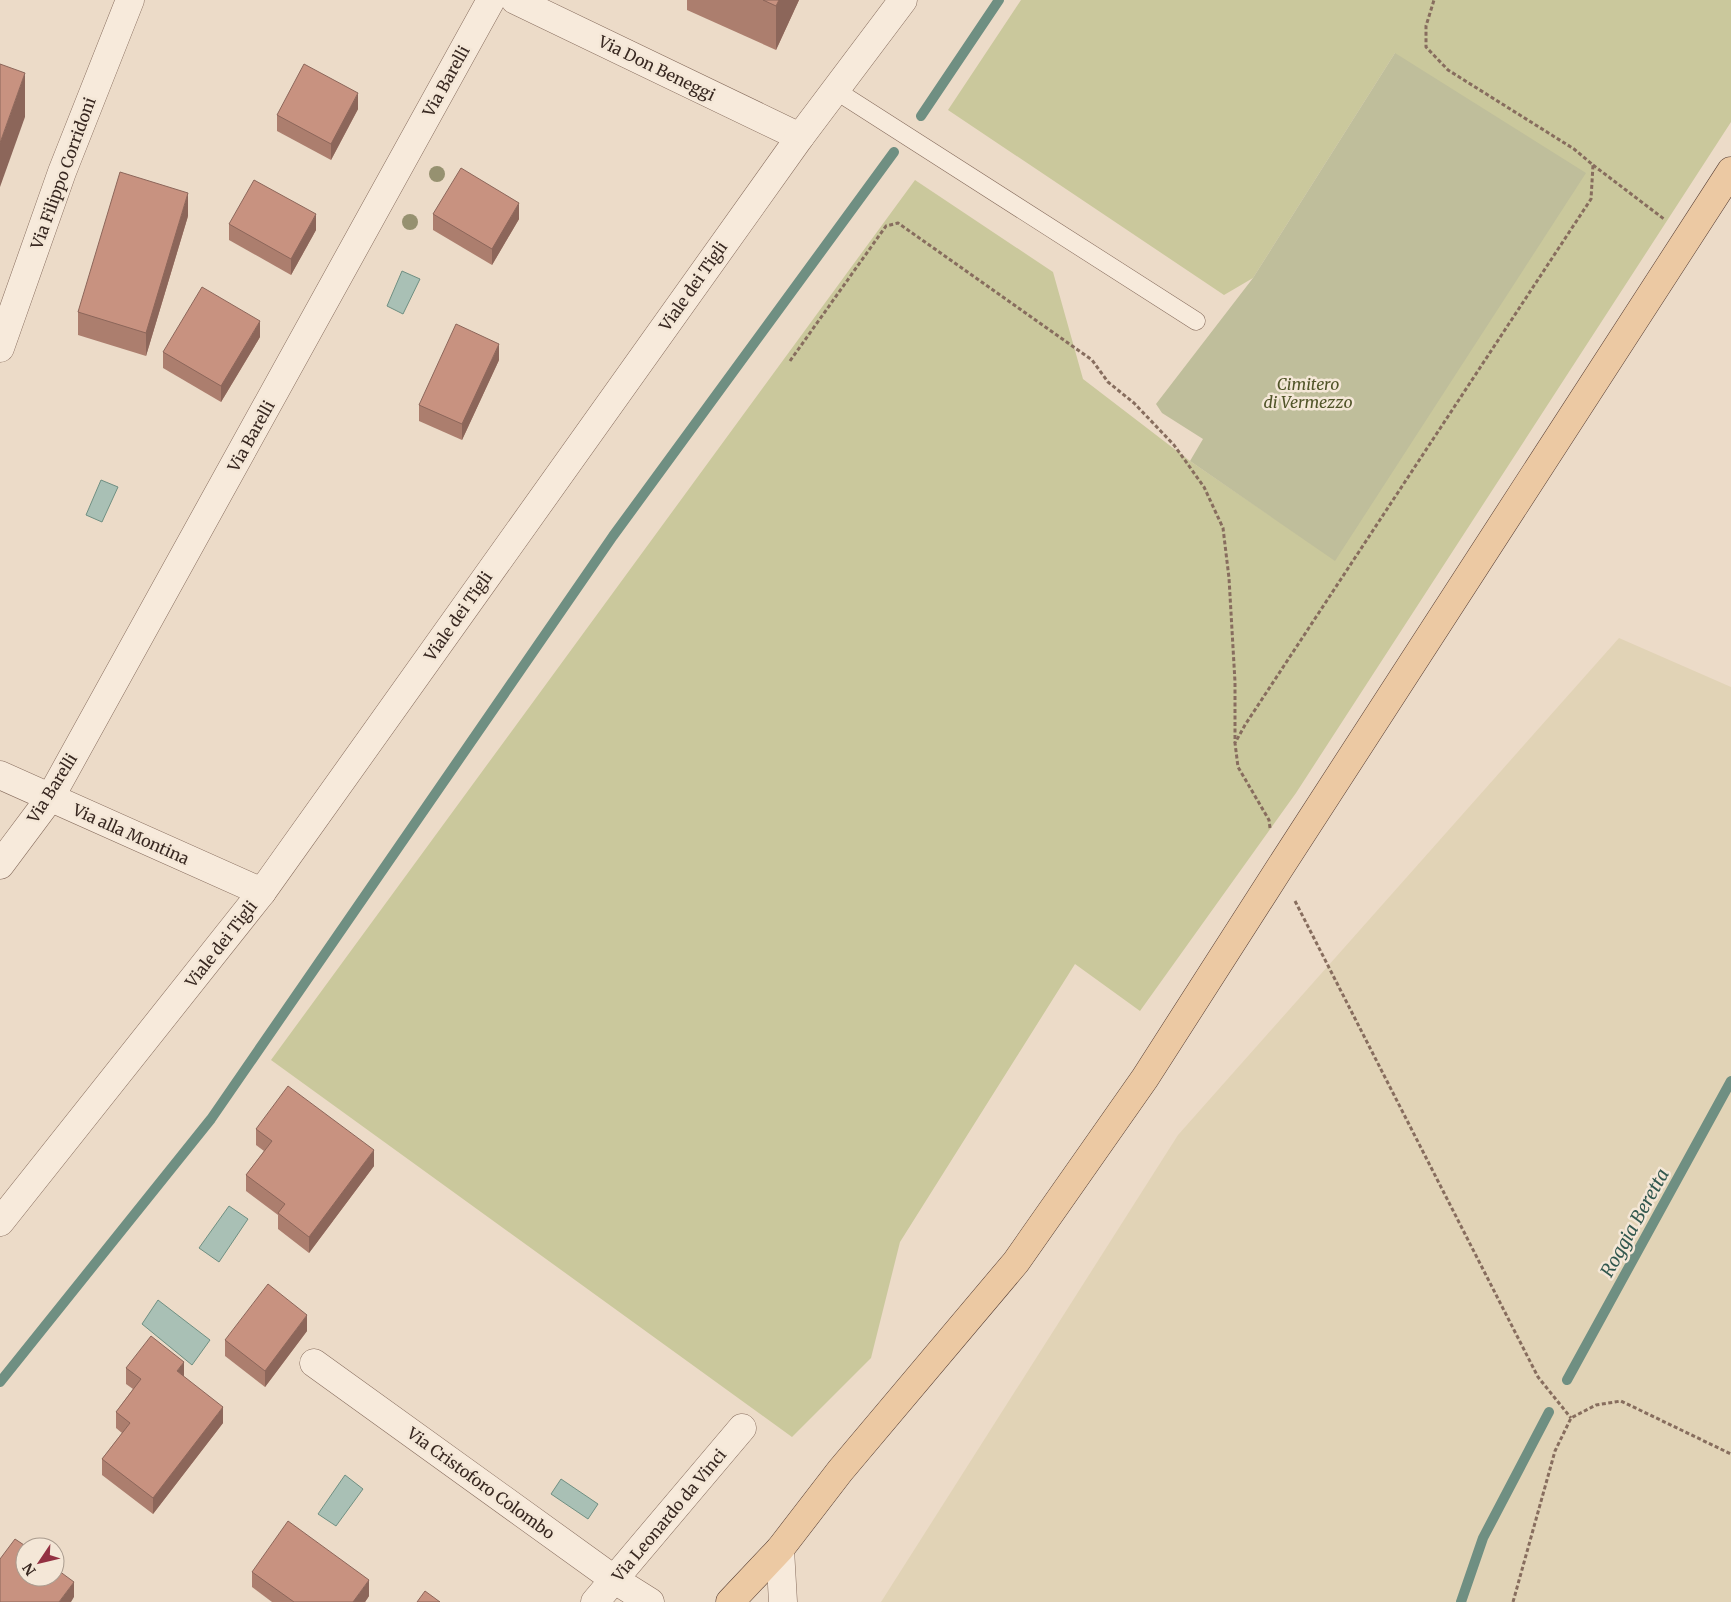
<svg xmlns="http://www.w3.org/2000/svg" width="1731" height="1602" font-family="Merriweather,serif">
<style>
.farmland{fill:#e1d3b6}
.green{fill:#cac89c}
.cemetery{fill:#bfbe9b}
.water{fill:#a9c0b5;stroke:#6f8f82}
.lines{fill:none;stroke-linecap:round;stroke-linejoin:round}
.stream{stroke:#6f8f82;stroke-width:10}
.lane-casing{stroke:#876d5e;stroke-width:19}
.street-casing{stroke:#876d5e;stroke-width:29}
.primary-casing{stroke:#553c32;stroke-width:29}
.path{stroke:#876d5e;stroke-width:3;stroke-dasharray:4 2.5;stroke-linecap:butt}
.lane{stroke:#f7eadb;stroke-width:18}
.street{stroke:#f7eadb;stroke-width:28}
.primary{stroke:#ecc9a3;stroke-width:28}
.tree{fill:#969170}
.wall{fill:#ac7e6e}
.shaded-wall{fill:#8c665a}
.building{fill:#c89280;stroke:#8c665a}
.labels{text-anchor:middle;stroke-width:5;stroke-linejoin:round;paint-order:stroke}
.street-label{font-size:16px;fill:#382821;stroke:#f4e7d7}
.park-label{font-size:16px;font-style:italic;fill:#505428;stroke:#f4e7d7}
.water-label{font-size:18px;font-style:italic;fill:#31574e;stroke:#f4e7d7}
</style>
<rect width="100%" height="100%" fill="#ecdbc8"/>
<polygon class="farmland" points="1619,638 1731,687 1731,1602 881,1602 1178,1135"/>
<polygon class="green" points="1021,0 1731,0 1731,122 1296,793 1140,1011 1075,964 900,1242 871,1358 792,1437 271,1060 915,180 1053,272 1083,379 1190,461 1335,560 1395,53 1253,278 1224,295 948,110"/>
<polygon class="cemetery" points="1395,53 1586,173 1335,561 1190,461 1203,439 1162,413 1156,404 1253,278"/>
<g class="water">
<polygon points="402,271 420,279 403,314 387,306"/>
<polygon points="101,480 118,487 102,522 86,515"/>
<polygon points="229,1206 248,1219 219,1262 199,1248"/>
<polygon points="158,1300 210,1340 192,1365 142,1324"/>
<polygon points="345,1475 363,1489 336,1526 318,1514"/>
<polygon points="561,1479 598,1504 588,1519 551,1494"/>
</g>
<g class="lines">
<g class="stream">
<polyline points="921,116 999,0"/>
<polyline points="1567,1380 1731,1081"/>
<polyline points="0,1382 211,1119 613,536 894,152"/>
<polyline points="1461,1602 1483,1538 1549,1412"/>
</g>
<defs>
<polyline id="lane" points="835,90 1196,321"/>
<g id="street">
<polyline points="515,0 800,137"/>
<polyline points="0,348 62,172 130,0"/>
<polyline points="0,775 262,892"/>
<polyline points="0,865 50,798 491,0"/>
<polyline points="0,1222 262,892 800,137 903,0"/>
<polyline points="314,1363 615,1580 650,1602"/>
<polyline points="780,1549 783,1602"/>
<polyline points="595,1602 742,1428"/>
</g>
<polyline id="primary" points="730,1602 780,1549 840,1471 1016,1262 1145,1078 1279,869 1731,171"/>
</defs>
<use href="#lane" class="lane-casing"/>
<use href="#street" class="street-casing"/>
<use href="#primary" class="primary-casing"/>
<g class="path">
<polyline points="1593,165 1664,219"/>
<polyline points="790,361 886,226 898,223 1092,360 1108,382 1134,403 1174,445 1204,487 1223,528 1229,578 1235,682 1235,743"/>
<polyline points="1270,828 1269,820 1238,767 1235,743 1245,725 1591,199 1593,165 1574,149 1448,70 1426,47 1426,26 1434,0"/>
<polyline points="1295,901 1538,1377 1571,1418"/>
<polyline points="1513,1602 1555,1451 1571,1418 1596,1405 1621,1401 1731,1454"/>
</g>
<use href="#lane" class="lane"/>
<use href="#street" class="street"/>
<use href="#primary" class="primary"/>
</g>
<g class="tree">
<circle cx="437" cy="174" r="8"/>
<circle cx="410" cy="222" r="8"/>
</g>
<g class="wall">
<polygon points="687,0 799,0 776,50 687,10"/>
<polygon points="358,109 331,160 277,131 277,115"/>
<polygon points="433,214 519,219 492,265 433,230"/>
<polygon points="188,216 146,356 78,335 78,312"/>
<polygon points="229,224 316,230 291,275 229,240"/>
<polygon points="260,337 221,402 163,368 163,352"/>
<polygon points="499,360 462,440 419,421 419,405"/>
<polygon points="256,1129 374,1166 309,1253 278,1229 278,1215 246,1191 246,1175 264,1151 256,1145"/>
<polygon points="307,1331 265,1387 225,1356 225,1340"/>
<polygon points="126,1368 184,1377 223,1423 153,1514 102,1475 102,1459 122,1433 116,1428 116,1412 133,1389 126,1384"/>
<polygon points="252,1572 369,1596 365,1602 272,1602 252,1587"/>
</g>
<g class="shaded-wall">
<polygon points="779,0 799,0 776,50 776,6"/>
<polygon points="25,73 25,117 0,187 0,143"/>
<polygon points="358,93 358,109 331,160 331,144"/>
<polygon points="188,193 188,216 146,356 146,333"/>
<polygon points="519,203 519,219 492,265 492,249"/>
<polygon points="316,214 316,230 291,275 291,259"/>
<polygon points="260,321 260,337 221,402 221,386"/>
<polygon points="499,344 499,360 462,440 462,424"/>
<polygon points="374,1150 374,1166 309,1253 309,1237"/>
<polygon points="307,1315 307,1331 265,1387 265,1371"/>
<polygon points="184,1362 184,1377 177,1371"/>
<polygon points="223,1407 223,1423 153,1514 153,1498"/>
<polygon points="369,1580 369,1596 365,1602 353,1602"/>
<polygon points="74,1582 74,1597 71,1602 59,1602"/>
</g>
<g class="building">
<polygon points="763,0 779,0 776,6"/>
<polygon points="0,64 25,73 0,143"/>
<polygon points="304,64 358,93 331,144 277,115"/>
<polygon points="461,168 519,203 492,249 433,214"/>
<polygon points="120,172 188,193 146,333 78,312"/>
<polygon points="254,180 316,214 291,259 229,224"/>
<polygon points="202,287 260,321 221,386 163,352"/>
<polygon points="456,324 499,344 462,424 419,405"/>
<polygon points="288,1086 374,1150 309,1237 278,1213 285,1204 246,1175 272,1141 256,1129"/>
<polygon points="268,1284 307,1315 265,1371 225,1340"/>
<polygon points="151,1336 184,1362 177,1371 223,1407 153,1498 102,1459 130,1423 116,1412 141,1379 126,1368"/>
<polygon points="288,1521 369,1580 353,1602 294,1602 252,1572"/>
<polygon points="15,1539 27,1547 25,1547 25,1577 55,1577 55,1568 74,1582 59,1602 0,1602 0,1559"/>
<polygon points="425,1591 440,1602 417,1602"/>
</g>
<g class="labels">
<g class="street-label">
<text transform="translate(657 68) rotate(26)" y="6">Via Don Beneggi</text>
<text transform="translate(446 81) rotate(-61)" y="6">Via Barelli</text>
<text transform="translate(63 173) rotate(-70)" y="6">Via Filippo Corridoni</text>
<text transform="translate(693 286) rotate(-55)" y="6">Viale dei Tigli</text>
<text transform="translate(251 436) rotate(-61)" y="6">Via Barelli</text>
<text transform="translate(458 616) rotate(-55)" y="6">Viale dei Tigli</text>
<text transform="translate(52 788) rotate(-58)" y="6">Via Barelli</text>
<text transform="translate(131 834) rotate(24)" y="6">Via alla Montina</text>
<text transform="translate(221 944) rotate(-52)" y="6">Viale dei Tigli</text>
<text transform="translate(481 1483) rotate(36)" y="6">Via Cristoforo Colombo</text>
<text transform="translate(669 1515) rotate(-50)" y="6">Via Leonardo da Vinci</text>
</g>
<g class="park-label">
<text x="1308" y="390">Cimitero<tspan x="1308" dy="18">di Vermezzo</tspan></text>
</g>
<g class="water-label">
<text transform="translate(1635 1223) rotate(-61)" y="6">Roggia Beretta</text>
</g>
</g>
<g transform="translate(40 1562) rotate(235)"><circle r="24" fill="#f4e7d7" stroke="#a99b8e"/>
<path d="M0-4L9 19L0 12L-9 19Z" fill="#933142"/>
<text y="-8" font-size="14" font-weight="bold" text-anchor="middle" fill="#382821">N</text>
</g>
</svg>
